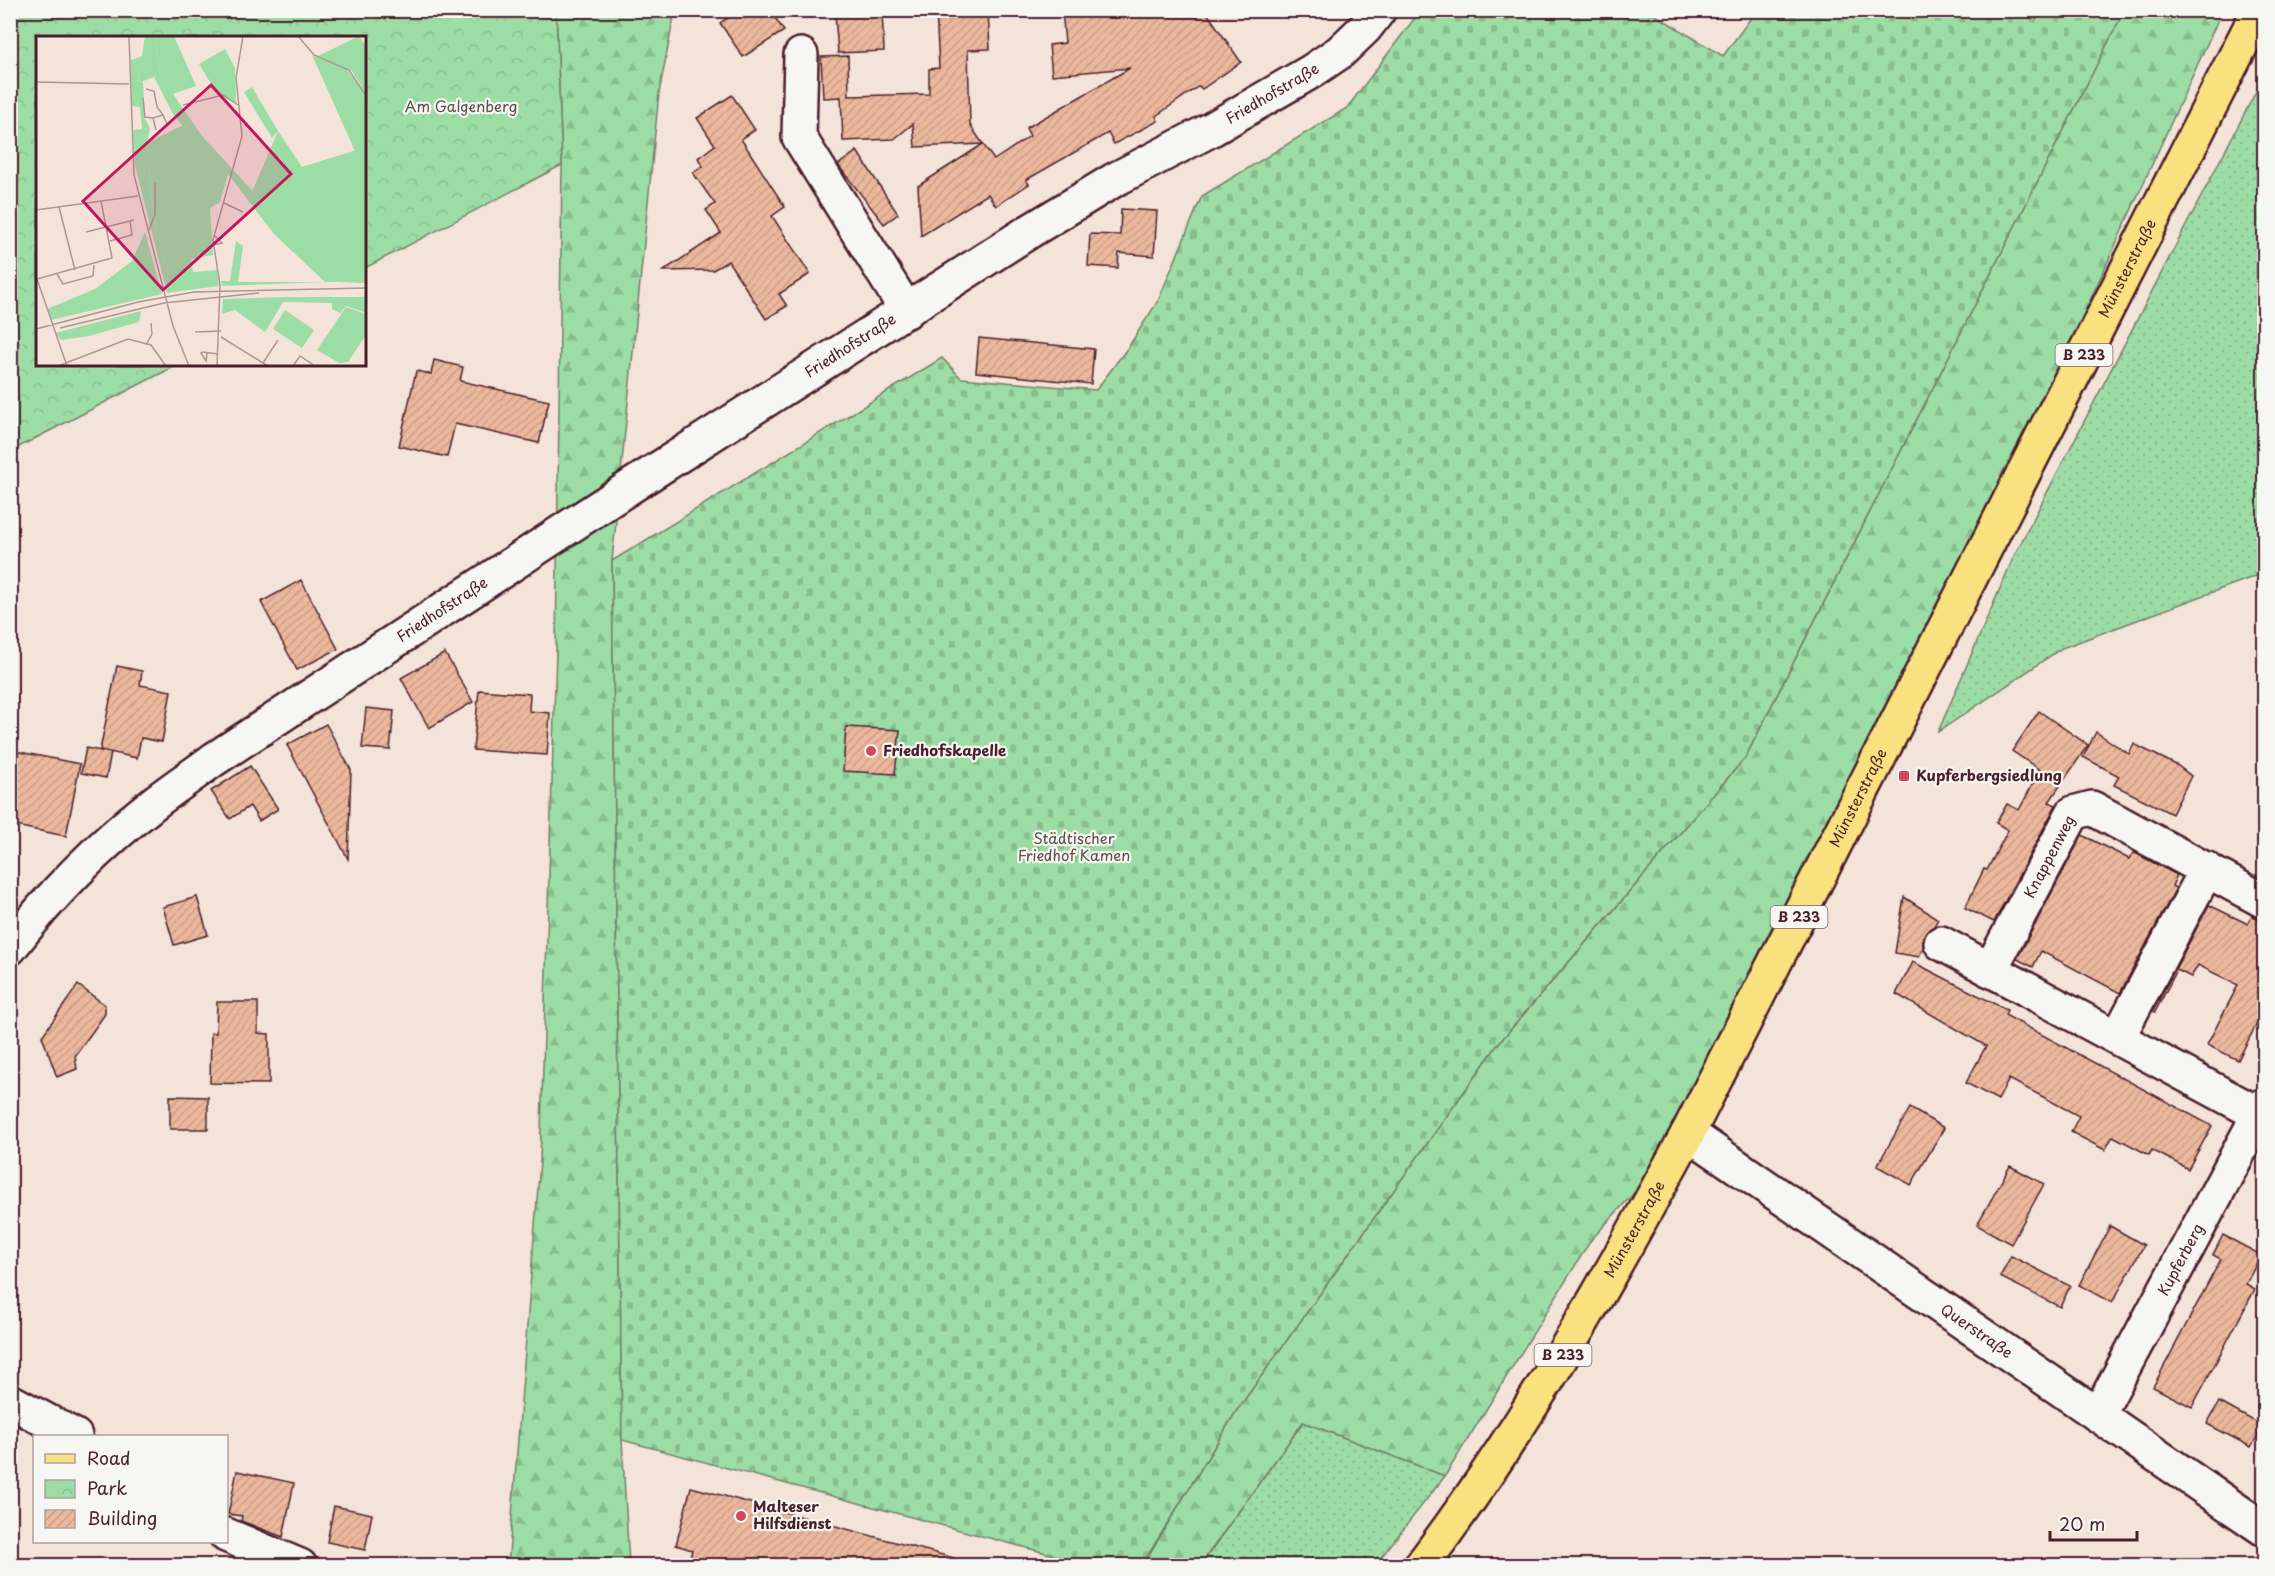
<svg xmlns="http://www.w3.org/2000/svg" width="2275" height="1576" font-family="'Playpen Sans',sans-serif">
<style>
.grass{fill:url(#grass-dots);stroke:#737e68;stroke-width:1.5}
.forest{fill:url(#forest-firs);stroke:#737e68;stroke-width:1.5}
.cemetery{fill:url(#cemetery-stones);stroke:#737e68;stroke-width:1.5}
.park{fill:url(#park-crowns);stroke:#737e68;stroke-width:1.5}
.building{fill:url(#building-hatch);stroke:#4a1f2b;stroke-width:1.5}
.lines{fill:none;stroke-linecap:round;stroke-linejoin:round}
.minor-casing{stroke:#4a1f2b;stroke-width:38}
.primary-casing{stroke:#4a1f2b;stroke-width:38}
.minor{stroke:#f6f6f2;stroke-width:33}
.primary{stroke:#fae180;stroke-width:33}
.poi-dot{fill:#d1495b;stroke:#f6f6f2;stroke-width:2}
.labels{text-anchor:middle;stroke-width:4.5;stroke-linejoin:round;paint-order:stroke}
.shield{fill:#f6f6f2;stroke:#7e6067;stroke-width:1.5}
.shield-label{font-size:14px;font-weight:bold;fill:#4a1f2b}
.street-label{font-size:15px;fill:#4a1f2b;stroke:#f6f6f2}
.park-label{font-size:15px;fill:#5e4e4a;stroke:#f6f6f2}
.poi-label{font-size:15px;font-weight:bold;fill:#4a1f2b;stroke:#f6f6f2;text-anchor:start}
.inset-road{fill:none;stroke:#af9593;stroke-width:1.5}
.view{fill:#c2185b;fill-opacity:0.15;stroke:#c2185b;stroke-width:3}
.inset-edge{fill:none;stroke:#4a1f2b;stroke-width:3}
</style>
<defs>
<pattern id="grass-dots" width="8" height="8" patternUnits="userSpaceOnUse" patternTransform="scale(1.5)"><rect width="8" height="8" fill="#9cdda6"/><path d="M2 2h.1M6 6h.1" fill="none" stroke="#88bd8f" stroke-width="1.8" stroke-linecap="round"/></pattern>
<pattern id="forest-firs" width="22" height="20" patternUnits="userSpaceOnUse" patternTransform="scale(1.5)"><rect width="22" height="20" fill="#9cdda6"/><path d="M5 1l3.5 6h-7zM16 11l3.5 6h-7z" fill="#88bd8f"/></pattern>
<pattern id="cemetery-stones" width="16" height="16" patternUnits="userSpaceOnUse" patternTransform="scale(1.5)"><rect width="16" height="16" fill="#9cdda6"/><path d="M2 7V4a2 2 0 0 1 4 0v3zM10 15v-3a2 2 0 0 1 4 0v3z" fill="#88bd8f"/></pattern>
<pattern id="park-crowns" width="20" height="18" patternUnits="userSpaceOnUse" patternTransform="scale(1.5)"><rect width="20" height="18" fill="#9cdda6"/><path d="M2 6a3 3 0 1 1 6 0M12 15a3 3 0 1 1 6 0" fill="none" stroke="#88bd8f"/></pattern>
<pattern id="building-hatch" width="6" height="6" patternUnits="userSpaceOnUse" patternTransform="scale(1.5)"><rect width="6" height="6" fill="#ebb89d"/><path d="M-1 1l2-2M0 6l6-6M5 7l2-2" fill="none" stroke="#cb9e87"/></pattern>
</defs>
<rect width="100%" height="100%" fill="#f3e3d8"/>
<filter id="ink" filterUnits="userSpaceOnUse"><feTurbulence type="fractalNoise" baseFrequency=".0167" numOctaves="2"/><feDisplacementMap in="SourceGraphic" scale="12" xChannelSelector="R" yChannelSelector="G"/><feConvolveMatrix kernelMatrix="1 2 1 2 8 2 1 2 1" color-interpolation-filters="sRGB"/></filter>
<g filter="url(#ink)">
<g class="grass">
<polygon points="2264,76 2264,573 2062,648 1938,732 2014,556"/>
<polygon points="1303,1422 1445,1476 1375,1565 1200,1566"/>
</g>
<g class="forest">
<polygon points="556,11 675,11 659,93 612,561 622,1440 629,1565 508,1566 540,1162 556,652 562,165"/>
<polygon points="2124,11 2222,11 1978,546 1678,1145 1591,1240 1445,1476 1303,1422 1200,1565 1142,1566 1235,1413 1498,1044 1745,758"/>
</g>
<polygon class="cemetery" points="1420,11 1649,11 1723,56 1756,11 2124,11 1745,758 1498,1044 1235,1413 1142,1565 1091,1565 622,1440 612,561 942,358 961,378 1096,390 1129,346 1158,301 1202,196 1347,108"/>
<polygon class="park" points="11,10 556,11 562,165 365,268 364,38 38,38 38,364 177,365 11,451"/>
<g class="building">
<polygon points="739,10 770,10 784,31 743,57 720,23"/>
<polygon points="936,10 988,10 990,49 968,50 970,125 983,144 915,147 913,124 894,139 843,141 841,97 823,98 821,57 848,56 849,96 929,94 929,69 939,68"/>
<polygon points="1062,10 1205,10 1241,62 1202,89 1199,86 1156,116 1158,121 1114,144 1108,133 1026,180 1029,184 996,206 988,194 921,236 918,186 983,144 994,160 1030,136 1026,128 1130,68 1052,75 1049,45 1065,43"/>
<polygon points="882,11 884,51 838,53 835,14"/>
<polygon points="732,95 755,130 741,139 785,207 772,216 810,274 779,294 787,306 766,319 728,261 713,270 663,271 721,233 706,210 715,204 693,173 703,166 698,158 715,145 697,118"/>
<polygon points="857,151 898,214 884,224 838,165"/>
<polygon points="1121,209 1157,211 1154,256 1119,253 1118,268 1088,266 1090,234 1120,235"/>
<polygon points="979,338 1094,349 1091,384 976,372"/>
<polygon points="434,360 463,367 460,381 465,382 549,401 539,443 455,424 447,457 399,446 416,371 431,374"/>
<polygon points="301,580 338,649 297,670 261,602"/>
<polygon points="445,653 473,702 429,728 401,678"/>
<polygon points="117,666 142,671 140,685 171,691 162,742 141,738 137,758 100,750"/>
<polygon points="479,690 530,694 529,711 550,713 547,755 473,750"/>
<polygon points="366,708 394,711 390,750 362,748"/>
<polygon points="2039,711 2088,745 2049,802 2056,805 1994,922 1965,908 1984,869 1987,870 2008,830 1996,823 2007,804 2019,810 2040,770 2012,751"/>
<polygon points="326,724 351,770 348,859 287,745"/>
<polygon points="846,727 900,730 895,774 843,771"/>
<polygon points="2096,732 2129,754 2134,744 2178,766 2191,776 2172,814 2114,785 2119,776 2083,757"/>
<polygon points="86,748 111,753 106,778 81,773"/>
<polygon points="10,750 80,764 66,836 10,825"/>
<polygon points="250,766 278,809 259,821 250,806 230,819 211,791"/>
<polygon points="2082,835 2129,859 2133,853 2137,854 2177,875 2172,886 2176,888 2120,993 2041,951 2033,967 2017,959"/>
<polygon points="197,897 208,935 174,945 163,907"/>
<polygon points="1904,897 1938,919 1934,926 1924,935 1923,948 1919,957 1895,953"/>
<polygon points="2209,905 2248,924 2252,916 2265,920 2265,1008 2238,1060 2207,1045 2238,985 2198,965 2191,977 2177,970 2155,1012 2153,1011"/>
<polygon points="1913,962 2007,1010 2005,1015 2212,1126 2188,1169 2152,1150 2149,1155 2113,1136 2105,1150 2071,1132 2079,1116 2009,1079 1998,1100 1966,1083 1986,1046 1896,994"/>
<polygon points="78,985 105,1005 105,1014 75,1056 77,1069 57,1077 42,1036"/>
<polygon points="217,1002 258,1002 258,1033 269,1034 269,1084 210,1083 211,1033 216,1033"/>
<polygon points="170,1096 208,1097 208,1129 170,1129"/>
<polygon points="1910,1108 1944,1128 1911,1185 1877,1166"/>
<polygon points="2010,1166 2044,1184 2011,1244 1977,1225"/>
<polygon points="2110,1226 2144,1245 2112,1303 2079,1285"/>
<polygon points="2223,1235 2261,1255 2246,1284 2255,1289 2192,1407 2153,1387 2221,1259 2213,1255"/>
<polygon points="2011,1256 2070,1286 2060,1307 2000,1277"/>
<polygon points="2219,1402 2263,1426 2251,1447 2207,1424"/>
<polygon points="237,1471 294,1483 283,1537 241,1521 242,1516 228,1514"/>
<polygon points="691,1487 954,1558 953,1566 688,1566 692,1550 676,1545"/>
<polygon points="334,1506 372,1514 365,1550 327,1542"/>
</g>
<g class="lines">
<defs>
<g id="minor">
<polyline points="801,55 799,137 907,311"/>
<polyline points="1941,943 2264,1117"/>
<path id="s1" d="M 10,948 C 50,896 98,847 149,807 C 170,790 192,776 213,760 L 633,485 L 1030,231 L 1114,180 L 1212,129 L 1312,71 L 1340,52 L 1365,28 L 1379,10"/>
<path id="s2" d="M 1990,970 L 2073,813 L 2092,808 L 2264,901"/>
<polyline points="2118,1037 2207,869"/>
<path id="s3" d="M 1688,1133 L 2264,1529"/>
<polyline points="10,1401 75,1436"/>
<path id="s4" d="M 2098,1415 L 2264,1105"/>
<polyline points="226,1535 300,1566"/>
</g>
<g id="primary">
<path id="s5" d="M 1421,1566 C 1524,1430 1607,1282 1688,1133 L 2259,10"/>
</g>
</defs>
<use href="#minor" class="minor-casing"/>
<use href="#primary" class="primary-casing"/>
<use href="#minor" class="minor"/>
<use href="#primary" class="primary"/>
</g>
</g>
<g class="poi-dot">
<circle cx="871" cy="751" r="6"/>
<rect x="1898" y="770" width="12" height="12" rx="3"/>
<circle cx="741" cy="1516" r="6"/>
</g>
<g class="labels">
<g class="shield">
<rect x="2055.5" y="344" width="57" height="22" rx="4.5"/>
<rect x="1770.5" y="906" width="57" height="22" rx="4.5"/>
<rect x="1534.5" y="1344" width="57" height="22" rx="4.5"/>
</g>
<g class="shield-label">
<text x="2084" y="360">B 233</text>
<text x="1799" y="922">B 233</text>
<text x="1563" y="1360">B 233</text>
</g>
<g class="street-label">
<text dy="5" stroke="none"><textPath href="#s1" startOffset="1530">Friedhofstraße</textPath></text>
<text dy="5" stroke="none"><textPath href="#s5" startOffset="1479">Münsterstraße</textPath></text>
<text dy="5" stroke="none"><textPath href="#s1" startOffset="1038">Friedhofstraße</textPath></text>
<text dy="5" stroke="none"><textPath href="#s1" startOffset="552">Friedhofstraße</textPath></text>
<text dy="5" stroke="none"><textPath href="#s5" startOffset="885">Münsterstraße</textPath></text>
<text dy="5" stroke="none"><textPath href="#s2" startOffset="128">Knappenweg</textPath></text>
<text dy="5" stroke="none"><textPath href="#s5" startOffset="399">Münsterstraße</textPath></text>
<text dy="5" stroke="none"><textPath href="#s4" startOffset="176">Kupferberg</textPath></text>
<text dy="5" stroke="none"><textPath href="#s3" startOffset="350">Querstraße</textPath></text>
</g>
<g class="park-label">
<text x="461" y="112">Am Galgenberg</text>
<text x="1074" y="844">Städtischer<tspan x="1074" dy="17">Friedhof Kamen</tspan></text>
</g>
<g class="poi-label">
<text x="883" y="756">Friedhofskapelle</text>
<text x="1916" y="781">Kupferbergsiedlung</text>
<text x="753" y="1512">Malteser<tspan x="753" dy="17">Hilfsdienst</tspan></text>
</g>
</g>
<g transform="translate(36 36)">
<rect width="330" height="330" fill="#f3e3d8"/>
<path d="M 119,0 L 138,0 L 160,50 L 134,59 L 124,39 ZM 323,0 L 330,10 L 330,59 L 316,35 L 282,20 ZM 276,19 L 310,32 L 323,50 L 330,63 L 330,111 L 319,115 ZM 95,33 L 103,35 L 102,46 L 107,46 L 109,83 L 114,92 L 107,93 L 109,124 L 99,129 L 97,94 L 106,93 L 104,71 L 96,70 ZM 216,51 L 242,95 L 236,102 L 208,56 ZM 109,196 L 126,258 L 15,284 L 11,273 L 59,253 L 96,225 ZM 200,205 L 207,210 L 202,246 L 289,246 L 186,250 L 185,245 L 194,245 ZM 250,261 L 330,261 L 330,277 L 310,270 L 304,277 L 296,273 L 296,267 L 247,266 ZM 105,275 L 103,286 L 53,300 L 25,304 L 19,297 Z" fill="#9cdda6"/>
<path d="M 109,0 L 119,0 L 124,39 L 166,100 L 301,246 L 289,246 L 238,198 L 192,138 L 138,80 L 118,41 L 102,47 L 103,35 L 95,33 L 95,24 L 106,20 ZM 114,92 L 111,107 L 118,184 L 137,256 L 131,257 L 99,129 L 109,124 L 106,93 ZM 250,261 L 229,296 L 199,274 L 186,278 L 187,263 Z" fill="#9cdda6"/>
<path d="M 189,13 L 199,32 L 200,67 L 182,59 L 163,28 ZM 147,89 L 192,138 L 184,166 L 174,172 L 177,219 L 155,223 L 157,236 L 181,234 L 183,250 L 137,256 L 118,184 L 111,107 Z" fill="#9cdda6"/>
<path d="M 242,95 L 266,131 L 330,111 L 330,247 L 301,246 L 215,158 Z" fill="#9cdda6"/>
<path d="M 310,271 L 330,278 L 330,299 L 312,326 L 303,327 L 281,314 ZM 249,274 L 278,294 L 266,312 L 237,293 Z" fill="#9cdda6"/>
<path class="inset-road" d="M 93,0 L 98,139 L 137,290 L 153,330M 262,0 L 278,19 L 313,34 L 330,60M 0,46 L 93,48M 110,53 L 118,55 L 121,71 L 127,79M 107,62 L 109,81 L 117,82 L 120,94M 147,69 L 187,59 L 202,69M 117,82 L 127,79 L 131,88M 188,167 L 207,176M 23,171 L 39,234M 0,174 L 102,160M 113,194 L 119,178 L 119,147M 50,196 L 98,184M 74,205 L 96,199 L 94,185M 177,209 L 186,207 L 178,199M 21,238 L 27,248 L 57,240 L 58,229M 0,240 L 31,330M 1,243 L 76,222 L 65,165M 24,292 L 128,267 L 223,257M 0,293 L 102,266 L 158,256 L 330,252M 159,296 L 185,295M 185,301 L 232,330M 111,307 L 116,298 L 115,287M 171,317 L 170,325 L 165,317 L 167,316 L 182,318M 227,327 L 242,304M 22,330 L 92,303 L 115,309 L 130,330M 181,330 L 184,249 L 177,204 L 206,100 L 200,42 L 207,0M 257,330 L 264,320 L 279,330"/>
<path class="view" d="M 175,49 L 255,138 L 127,254 L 47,165 Z"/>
<rect width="330" height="330" class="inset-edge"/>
</g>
<rect width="2275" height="1576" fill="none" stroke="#f6f6f2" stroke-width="36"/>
<rect x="18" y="18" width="2239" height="1540" fill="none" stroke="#4a1f2b" stroke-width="2" filter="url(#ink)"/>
<rect x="33" y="1435" width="195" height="108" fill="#f6f6f2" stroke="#b1a0a2" stroke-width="1.5"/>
<rect x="45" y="1454" width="30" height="9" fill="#fae180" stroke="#b1a0a2" stroke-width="1.5"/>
<text x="87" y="1465" font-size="18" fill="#4a1f2b">Road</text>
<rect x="45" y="1480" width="30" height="18" fill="url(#park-crowns)" stroke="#b1a0a2" stroke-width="1.5"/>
<text x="87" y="1495" font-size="18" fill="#4a1f2b">Park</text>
<rect x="45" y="1510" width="30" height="18" fill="url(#building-hatch)" stroke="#b1a0a2" stroke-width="1.5"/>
<text x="87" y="1525" font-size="18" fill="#4a1f2b">Building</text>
<path d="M2050 1531v9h87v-9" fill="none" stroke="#4a1f2b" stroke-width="3"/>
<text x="2059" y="1531" font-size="18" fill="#4a1f2b" stroke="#f6f6f2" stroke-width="4.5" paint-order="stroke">20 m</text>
</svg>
